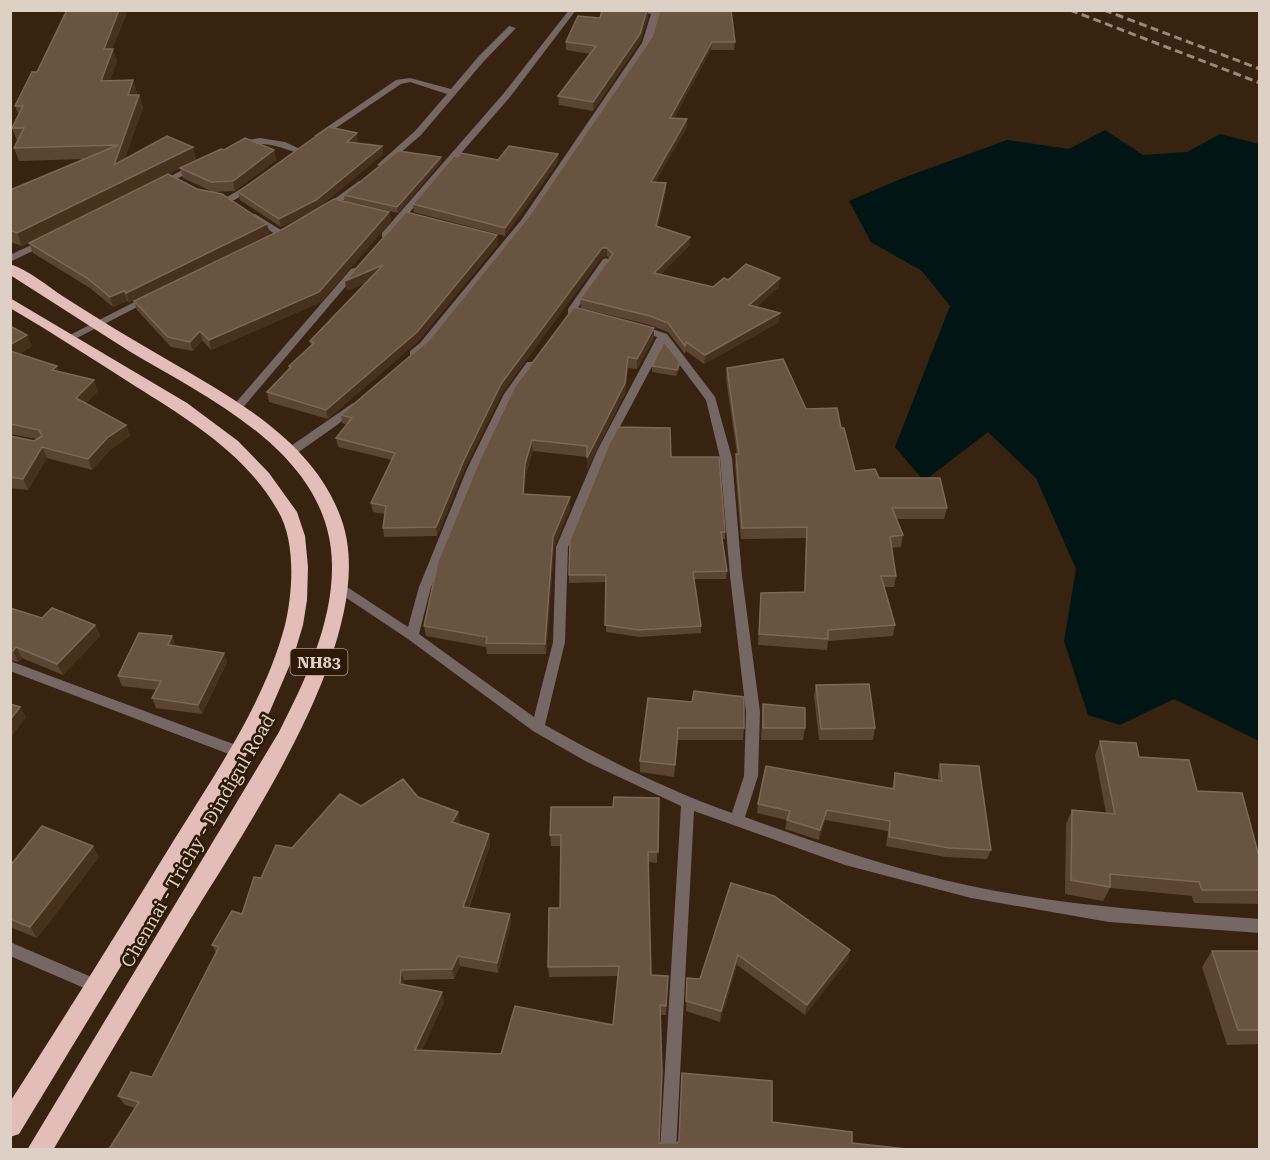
<svg xmlns="http://www.w3.org/2000/svg" width="1270" height="1160" font-family="'Roboto Serif',serif">
<style>
.water{fill:#011515}
.lines{fill:none;stroke-linecap:round;stroke-linejoin:round}
.street{fill:#766664;fill-rule:evenodd}
.highway{fill:#e3bdb8;fill-rule:evenodd}
.rail{stroke:#9a897a;stroke-width:3;stroke-dasharray:8 4.5;stroke-linecap:butt}
.wall{fill:#5b4532}
.shaded-wall{fill:#47311d}
.building{fill:#695442;stroke:#7b6856;stroke-width:1.5}
.labels{text-anchor:middle;stroke-width:5;stroke-linejoin:round;paint-order:stroke}
.shield{fill:#2d1905;stroke:#a9998b;stroke-width:1.5}
.shield-label{font-size:16px;font-weight:bold;fill:#ded0c4}
.street-label{font-size:18px;fill:#ded0c4;stroke:#2d1905}
</style>
<rect width="100%" height="100%" fill="#37230f"/>
<polygon class="water" points="1105,130 1143,155 1187,152 1220,134 1259,144 1259,741 1174,699 1120,725 1088,715 1064,641 1076,569 1036,478 988,432 924,481 895,447 950,306 922,271 871,242 849,201 903,178 1007,140 1069,149"/>
<g class="lines">
<g class="street">
<polygon points="569,10 576,10 510,97 388,237 382,237 382,233 504,93"/>
<polygon points="634,10 659,12 650,43 528,223 428,347 418,355 410,355 410,351 420,343 522,219 642,43 651,14"/>
<polygon points="509,26 516,28 484,61 421,135 384,167 377,165 415,131 447,94 410,82 401,84 321,138 314,136 396,80 410,78 451,89 478,57"/>
<path d="M 260,138 L 285,142 L 302,150 L 298,153 C 270,144 265,140 236,149 L 232,146 L 241,141 Z"/>
<polygon points="196,163 200,166 199,168 174,180 167,178"/>
<polygon points="359,181 362,182 362,186 328,212 322,212 322,208"/>
<path d="M 251,183 L 254,184 L 254,188 C 241,196 226,209 211,200 L 215,197 L 227,197 Z"/>
<polygon points="255,214 284,232 284,236 278,236 252,219 252,215"/>
<polygon points="44,239 47,240 47,244 10,262 10,255"/>
<polygon points="606,258 611,261 574,313 568,313 568,309 603,259"/>
<polygon points="354,268 357,269 357,273 240,411 232,411 231,409 232,407 351,269"/>
<polygon points="148,295 151,296 151,300 73,340 69,341 64,338"/>
<path d="M 640,325 L 667,334 L 715,397 L 732,458 L 742,576 L 760,712 L 758,776 L 745,817 C 819,844 893,869 971,886 C 1066,906 1163,912 1260,919 L 1260,933 L 1109,922 L 971,898 L 845,865 L 694,811 L 676,1150 L 660,1150 L 681,806 L 587,762 L 533,731 L 408,639 L 336,591 L 334,588 L 340,584 L 344,585 L 408,627 L 419,587 L 467,469 L 504,394 L 527,362 L 535,362 L 536,364 L 514,395 L 479,469 L 431,587 L 419,634 L 534,717 L 553,642 L 556,547 L 597,451 L 657,337 L 636,330 L 635,328 ZM 664,344 L 706,400 L 720,458 L 730,576 L 746,712 L 744,776 L 732,813 C 667,790 605,759 545,725 L 565,642 L 568,547 L 607,451 Z"/>
<polygon points="353,403 358,406 357,408 337,425 293,456 285,456 284,453 285,450"/>
<polygon points="10,661 244,748 246,752 244,756 239,757 234,756 10,671"/>
<polygon points="10,942 103,982 106,987 103,992 98,994 10,956"/>
</g>
<g class="highway">
<path d="M 10,264 C 29,270 47,286 64,297 C 97,318 131,339 166,359 C 234,399 315,441 342,521 C 381,635 245,828 187,925 C 142,999 98,1074 53,1150 L 27,1150 L 279,732 C 305,681 333,623 332,564 C 330,454 211,400 129,351 C 89,326 50,300 10,275 Z"/>
<path d="M 10,298 L 187,403 L 238,441 L 269,473 L 297,512 L 305,536 L 308,567 L 307,600 L 303,625 L 294,655 L 270,711 L 223,798 L 19,1134 L 10,1137 L 10,1102 C 66,1015 120,928 174,840 C 216,772 264,704 285,625 C 293,592 296,541 278,511 C 246,454 189,420 135,386 C 94,360 53,333 10,308 Z"/>
</g>
<g class="rail">
<polyline points="1070,10 1260,83"/>
<polyline points="1104,10 1260,69"/>
</g>
</g>
<g class="wall">
<polygon points="67,10 128,10 112,49 117,61 110,80 133,80 137,93 136,95 139,95 143,108 124,159 193,147 196,160 224,150 274,150 276,160 235,191 213,192 183,178 180,168 22,246 10,242 10,190 84,159 19,161 14,148 17,141 12,128 19,115 15,106 37,72"/>
<polygon points="602,10 648,10 648,17 640,42 593,111 559,105 558,96 591,54 566,50 566,42 600,18"/>
<polygon points="652,37 735,42 734,50 711,50 674,118 687,119 687,127 655,182 666,191 658,226 690,237 690,245 661,274 713,287 728,280 779,287 756,307 780,313 779,322 704,364 686,351 685,354 668,332 650,325 581,308 580,299 609,259 607,256 602,257 502,393 465,468 437,536 384,537 383,528 385,514 373,512 371,503 392,460 338,447 336,438 347,425 342,423 341,415 429,340 529,216"/>
<polygon points="358,141 356,143 382,146 383,154 318,208 281,227 240,200 238,192"/>
<polygon points="558,154 558,162 505,236 414,212 413,204 498,160"/>
<polygon points="441,162 398,213 345,201 344,195"/>
<polygon points="389,212 391,221 321,302 211,350 202,340 193,351 171,347 137,310 134,301"/>
<polygon points="270,234 129,302 127,301 113,307 90,288 33,253 29,243"/>
<polygon points="498,244 418,341 328,419 269,402 267,392 289,369 289,366 311,345 310,341 367,282 347,291 345,281"/>
<polygon points="10,326 32,346 19,354 57,366 59,372 98,391 86,403 126,425 130,436 111,449 92,470 47,458 28,490 10,488 10,436 34,441 37,439 10,434"/>
<polygon points="654,338 637,369 628,368 625,393 587,469 587,457 533,451 526,474 524,494 570,508 554,547 546,654 487,654 486,647 426,636 424,626 480,459"/>
<polygon points="652,366 680,368 676,376 652,372"/>
<polygon points="727,368 806,409 841,428 855,471 879,478 947,508 944,519 896,519 903,535 901,547 891,548 896,576 894,587 884,587 895,625 893,636 828,641 827,650 758,645 761,593 804,592 806,538 741,539 735,465 736,454 737,454 726,379"/>
<polygon points="620,427 671,457 725,532 725,539 722,539 727,571 726,579 694,579 701,626 701,633 639,637 606,632 606,582 569,583 569,575"/>
<polygon points="10,608 42,618 95,625 100,636 63,675 22,658 18,662 10,660"/>
<polygon points="176,646 224,653 227,662 202,714 156,708 152,698 156,690 122,686 118,676"/>
<polygon points="816,685 875,728 873,740 819,740 814,696"/>
<polygon points="648,698 744,728 743,740 678,740 674,777 640,772 640,761"/>
<polygon points="763,704 805,728 803,740 761,740"/>
<polygon points="1100,741 1139,757 1197,791 1260,860 1260,904 1194,903 1192,896 1110,888 1103,901 1065,894 1066,824 1072,810 1106,813 1095,755"/>
<polygon points="940,764 991,850 987,859 946,857 886,846 888,831 825,820 819,840 785,829 787,820 757,813 758,804 892,788 895,773 938,780 938,774"/>
<polygon points="418,797 460,822 459,824 489,834 490,845 469,908 510,914 511,924 498,973 460,966 454,979 404,980 404,985 444,1002 422,1050 501,1054 613,1025 618,976 549,977 548,967 560,908 561,846 551,846 550,835 613,807 659,798 657,863 648,862 651,975 668,976 666,1015 660,1015 659,1143 677,1143 772,1122 852,1143 109,1149 135,1108 125,1105 118,1096 152,1077 216,953 212,945 242,914 261,878 292,848 361,806"/>
<polygon points="99,857 37,938 10,927 10,866"/>
<polygon points="731,883 850,950 848,960 805,1015 737,965 720,1022 686,1011 687,978 700,979"/>
<polygon points="1212,951 1260,951 1260,1044 1227,1045 1202,967"/>
</g>
<g class="shaded-wall">
<polygon points="119,10 128,10 107,61 104,49"/>
<polygon points="647,10 648,17 640,42 593,111 593,102"/>
<polygon points="712,42 711,50 670,126 670,118"/>
<polygon points="113,49 117,61 105,94 101,81"/>
<polygon points="133,80 137,93 131,108 128,95"/>
<polygon points="139,95 143,108 118,178 114,165"/>
<polygon points="687,119 687,127 651,190 651,182"/>
<polygon points="357,133 358,141 349,150 347,142"/>
<polygon points="382,146 383,154 318,208 281,227 279,219"/>
<polygon points="193,147 196,160 22,246 17,233"/>
<polygon points="274,150 276,160 235,191 233,181"/>
<polygon points="558,154 558,162 505,236 505,228"/>
<polygon points="441,157 441,162 398,213 397,207"/>
<polygon points="666,183 666,191 656,234 656,226"/>
<polygon points="389,212 391,221 321,302 211,350 209,340"/>
<polygon points="267,224 270,234 129,302 126,293"/>
<polygon points="497,235 498,244 418,341 328,419 326,410"/>
<polygon points="690,237 690,245 654,281 654,273"/>
<polygon points="602,248 607,248 607,256 602,257 502,393 465,468 437,536 436,527 464,460 501,384"/>
<polygon points="383,265 384,274 347,291 345,281"/>
<polygon points="780,278 779,287 748,314 749,305"/>
<polygon points="124,291 127,301 113,307 110,297"/>
<polygon points="780,313 779,322 704,364 705,355"/>
<polygon points="654,328 654,338 637,369 637,359"/>
<polygon points="200,331 202,340 193,351 190,342"/>
<polygon points="27,335 32,346 10,359 10,345"/>
<polygon points="628,357 628,368 625,393 587,469 587,458"/>
<polygon points="680,362 680,368 676,376 677,370"/>
<polygon points="57,366 61,377 52,370"/>
<polygon points="94,380 98,391 80,409 76,398"/>
<polygon points="126,425 130,436 111,449 92,470 88,459 107,438"/>
<polygon points="532,440 533,451 526,474 524,504 523,494 525,464"/>
<polygon points="42,447 47,458 28,490 23,479"/>
<polygon points="570,497 570,508 554,547 546,654 545,644 553,537"/>
<polygon points="95,625 100,636 63,675 57,664"/>
<polygon points="172,636 176,646 168,645"/>
<polygon points="16,647 22,658 18,662 13,651"/>
<polygon points="224,653 227,662 202,714 198,705"/>
<polygon points="20,707 26,717 10,739 10,720"/>
<polygon points="827,810 825,820 819,840 820,830"/>
<polygon points="458,812 460,822 454,833 452,822"/>
<polygon points="489,834 490,845 465,917 463,907"/>
<polygon points="93,846 99,857 37,938 30,927"/>
<polygon points="510,914 511,924 498,973 497,963"/>
<polygon points="850,950 848,960 805,1015 807,1005"/>
<polygon points="738,955 737,965 720,1022 721,1011"/>
<polygon points="458,956 460,966 454,979 452,969"/>
<polygon points="401,970 404,980 403,994 400,984"/>
<polygon points="442,992 444,1002 418,1060 415,1050"/>
</g>
<g class="building">
<polygon points="67,10 119,10 104,49 113,49 101,81 133,80 128,95 139,95 114,165 167,136 193,147 17,233 10,230 10,190 118,145 14,148 24,128 12,128 23,106 15,106 32,72 37,72"/>
<polygon points="602,10 647,10 640,34 593,102 558,96 596,46 566,42 578,16 600,18"/>
<polygon points="660,10 731,10 735,42 712,42 670,118 687,119 651,182 666,183 656,226 690,237 654,273 713,287 724,278 728,280 746,264 780,278 749,305 780,313 705,355 686,342 685,346 668,323 650,316 580,299 613,254 607,248 602,248 501,384 464,460 436,527 383,528 386,506 371,503 395,453 336,438 352,418 341,415 429,340 529,216 652,37"/>
<polygon points="329,127 357,133 347,142 382,146 316,200 279,219 238,192"/>
<polygon points="245,138 274,150 233,181 211,182 180,168 221,149 224,150"/>
<polygon points="509,146 558,154 505,228 413,204 454,156 458,157 461,153 498,160"/>
<polygon points="398,151 441,157 397,207 344,195"/>
<polygon points="168,174 197,189 222,194 267,224 126,293 124,291 110,297 87,278 29,243"/>
<polygon points="334,199 389,212 319,292 209,340 200,331 190,342 168,337 134,301 283,229"/>
<polygon points="406,212 497,235 417,332 326,410 267,392 291,367 289,366 314,343 310,341 383,265 345,281"/>
<polygon points="574,307 654,328 637,359 628,357 625,383 587,458 587,446 532,440 525,464 523,494 570,497 553,537 545,644 486,643 487,637 424,626 438,561 480,459 515,386"/>
<polygon points="10,326 27,335 10,345"/>
<polygon points="664,342 680,362 677,370 652,366"/>
<polygon points="10,351 57,366 52,370 94,380 76,398 126,425 107,438 88,459 42,447 23,479 10,477 10,436 34,441 42,436 39,430 10,424"/>
<polygon points="783,359 806,409 837,408 841,428 844,428 855,471 875,469 879,478 940,478 947,508 892,508 903,535 890,537 896,576 881,576 895,625 828,630 828,639 759,634 761,593 805,592 807,527 742,528 736,454 739,454 727,368"/>
<polygon points="620,424 619,427 670,428 671,457 719,457 725,532 721,532 727,571 693,572 701,626 639,630 605,625 606,575 569,575 570,540 609,444"/>
<polygon points="10,608 42,618 52,608 95,625 57,664 16,647 13,651 10,650"/>
<polygon points="139,633 172,636 168,645 224,653 198,705 152,698 161,681 118,676"/>
<polygon points="869,684 875,728 821,729 816,685"/>
<polygon points="694,691 744,697 744,728 678,728 675,765 640,761 648,698 692,702"/>
<polygon points="10,704 20,707 10,720"/>
<polygon points="763,704 805,708 805,728 763,728"/>
<polygon points="1100,741 1136,743 1139,757 1189,760 1197,791 1242,793 1260,860 1260,890 1202,890 1199,882 1110,874 1110,887 1071,880 1072,810 1115,814"/>
<polygon points="940,764 979,766 991,850 949,848 889,837 890,821 827,810 820,830 787,820 790,811 758,804 766,766 894,789 895,773 942,781"/>
<polygon points="403,779 418,797 458,812 452,822 489,834 463,907 510,914 497,963 458,956 452,969 401,970 400,984 442,992 415,1050 501,1054 515,1006 613,1025 619,966 548,967 549,908 560,908 561,835 550,835 551,807 613,807 614,797 659,798 658,852 648,852 651,975 668,976 666,1006 660,1005 662,1072 659,1143 677,1143 679,1141 682,1073 772,1081 772,1122 852,1132 852,1143 907,1149 109,1149 139,1102 118,1096 131,1072 152,1077 219,947 212,945 232,911 242,914 254,877 261,878 276,845 292,848 340,794 361,806"/>
<polygon points="42,826 93,846 30,927 10,919 10,866"/>
<polygon points="731,883 774,896 850,950 807,1005 738,955 721,1011 686,1001 687,978 700,979"/>
<polygon points="1212,951 1260,951 1260,1030 1238,1030"/>
</g>
<g class="labels">
<rect class="shield" x="290.5" y="649" width="57" height="26" rx="4.5"/>
<g class="shield-label">
<text x="319" y="668">NH83</text>
</g>
<g class="street-label">
<text transform="translate(198 841) rotate(-60)" y="6">Chennai - Trichy - Dindigul Road</text>
</g>
</g>
<rect width="1270" height="1160" fill="none" stroke="#ded0c4" stroke-width="24"/>
</svg>
